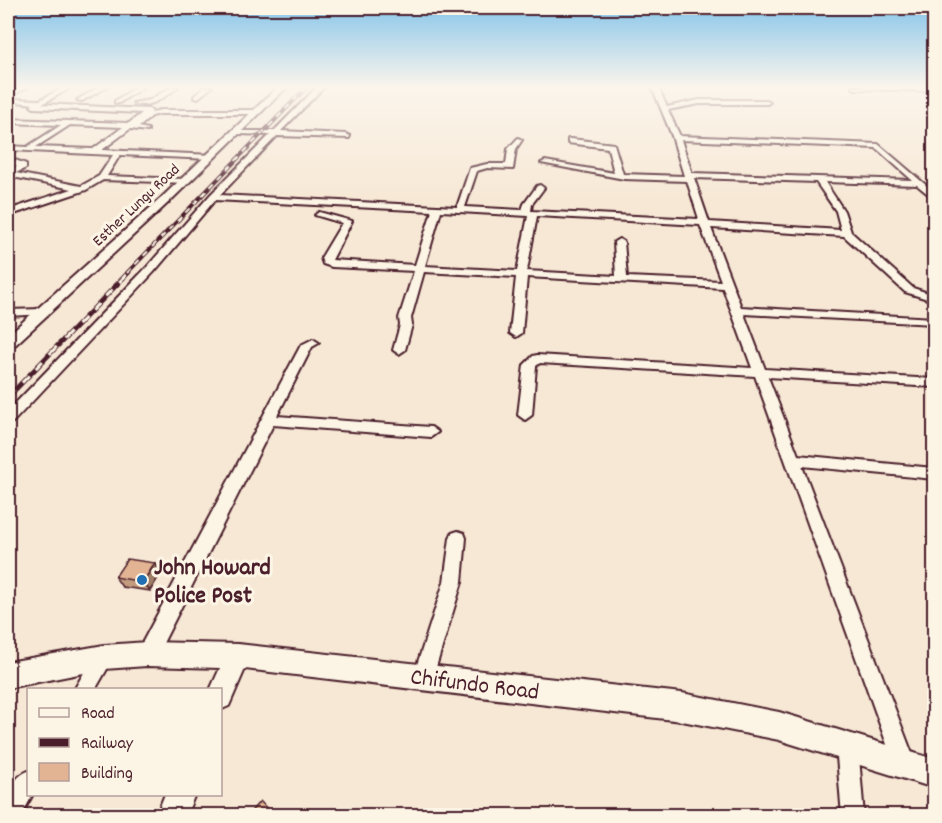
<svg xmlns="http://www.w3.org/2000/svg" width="942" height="823" font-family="Dekko,sans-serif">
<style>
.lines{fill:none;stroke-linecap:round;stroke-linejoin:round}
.minor-casing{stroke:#4a1f2b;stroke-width:4}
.tertiary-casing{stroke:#4a1f2b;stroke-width:4}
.minor{fill:#fcf5e5;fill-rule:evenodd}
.tertiary{fill:#fcf5e5;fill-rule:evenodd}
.rail-far1-casing{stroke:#4a1f2b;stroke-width:4}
.rail-casing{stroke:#4a1f2b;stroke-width:5}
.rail-far1{stroke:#fcf5e5;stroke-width:2;stroke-dasharray:6;stroke-linecap:butt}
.rail{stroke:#fcf5e5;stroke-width:3;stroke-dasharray:10;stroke-linecap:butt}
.wall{fill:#c39b7e;stroke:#4a1f2b;stroke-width:1.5}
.shaded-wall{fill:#9f7e67;stroke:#4a1f2b;stroke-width:1.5}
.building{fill:#e3b493;stroke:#4a1f2b;stroke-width:1.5}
.poi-dot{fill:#1f6fb2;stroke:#fcf5e5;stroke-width:2}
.labels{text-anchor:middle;stroke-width:6;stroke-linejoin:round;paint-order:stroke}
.far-street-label{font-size:16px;fill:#4a1f2b;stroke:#fcf5e5}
.near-poi-label{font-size:24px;font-weight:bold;fill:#4a1f2b;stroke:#fcf5e5;text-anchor:start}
.near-street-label{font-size:24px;fill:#4a1f2b;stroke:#fcf5e5}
</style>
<rect width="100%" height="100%" fill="#f7e8d5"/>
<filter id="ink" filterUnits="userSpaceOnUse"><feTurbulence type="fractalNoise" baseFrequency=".0167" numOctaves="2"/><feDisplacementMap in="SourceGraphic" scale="12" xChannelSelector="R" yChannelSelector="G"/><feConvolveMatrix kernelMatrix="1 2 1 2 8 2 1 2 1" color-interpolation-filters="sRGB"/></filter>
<g filter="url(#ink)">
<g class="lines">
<defs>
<g id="minor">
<polygon points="20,87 28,87 8,97 8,93"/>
<path d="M 64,87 L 72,87 L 42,104 L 149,109 L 152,111 L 151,113 L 160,110 L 258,110 L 261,112 L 258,114 L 160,114 L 152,116 L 139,127 L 148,129 L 148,131 L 130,129 L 102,150 L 214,155 L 215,157 L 211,159 L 120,155 L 107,176 L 185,179 L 189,181 L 188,183 L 103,180 L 86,190 L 8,216 L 8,210 L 72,189 L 8,176 L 8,172 L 17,166 L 8,165 L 8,161 L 15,160 L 26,164 L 26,168 L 16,173 L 81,186 L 99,176 L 113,155 L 8,150 L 8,146 L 27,147 L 61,125 L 8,123 L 8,119 L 129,123 L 142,113 L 34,108 L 31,106 L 34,104 L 8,101 L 11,99 L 40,100 ZM 70,125 L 123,127 L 93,149 L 36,147 Z"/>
<polygon points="99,87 107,87 82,101 77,100"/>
<polygon points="136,87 143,87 119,103 115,103 115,101"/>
<path d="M 171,87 L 178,87 C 165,97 149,110 133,103 L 150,100 Z"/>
<polygon points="205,87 212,87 198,98 194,98 194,96"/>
<path d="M 317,87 L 324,87 L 281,131 L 346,134 L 350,136 L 349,138 L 277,136 L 220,195 L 457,207 L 470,168 L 487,164 L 506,164 L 508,149 L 518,138 L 522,140 L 516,149 L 513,169 L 487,168 L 477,171 L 465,207 L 522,210 L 524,204 L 537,186 L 540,185 L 544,188 L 532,204 L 531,211 L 699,219 L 687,181 L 624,179 L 541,163 L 545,161 L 614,173 L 608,148 L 568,143 L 568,139 L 571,139 L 614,144 L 623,174 L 684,176 L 672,136 L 652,87 L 658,87 L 667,107 L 699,100 L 767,100 L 770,102 L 767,104 L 699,104 L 668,110 L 680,136 L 878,144 L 934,192 L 934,199 L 917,185 L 825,182 L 844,211 L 851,232 L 913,288 L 934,295 L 934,301 L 905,292 L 844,236 L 711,228 L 741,307 L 934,318 L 934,324 L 744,314 L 765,369 L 934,379 L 934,387 L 768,377 L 798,455 L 934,468 L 934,479 L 802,466 L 916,764 L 913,772 L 905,775 L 897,772 L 894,764 L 755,376 L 540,363 L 536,366 L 532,415 L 525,420 L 518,415 L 524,365 L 533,356 L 537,355 L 752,368 L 723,288 L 527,277 L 522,333 L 516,337 L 510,333 L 516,277 L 424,272 L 411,318 L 412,325 L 405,350 L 399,354 L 393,350 L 400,325 L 399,318 L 414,271 L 332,267 L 323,264 L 321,258 L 342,223 L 315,215 L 319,212 L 352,221 L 332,260 L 415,265 L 432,211 L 215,200 L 154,272 L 13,422 L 8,424 L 8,411 L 146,268 L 210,195 L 270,135 L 238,134 L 234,132 L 236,131 L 274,131 ZM 681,140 L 876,148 L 912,180 L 692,173 ZM 694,178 L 816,182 L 836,211 L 841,230 L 709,222 ZM 441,211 L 528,216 L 517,271 L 425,266 ZM 537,216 L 700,225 L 721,281 L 627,277 L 624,242 L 619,239 L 614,242 L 616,276 L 527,271 Z"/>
<polygon points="852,87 934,87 934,91 855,89"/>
<polygon points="42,309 46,310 46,314 8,316 8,310"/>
<polygon points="313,339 319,343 312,347 277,416 431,427 438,432 431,437 273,425 154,661 147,663 140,661 137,654 140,647 301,345"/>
<polygon points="458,531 464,533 466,538 462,582 433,677 430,684 423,687 416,684 413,677 444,582 450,538 452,533"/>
<polygon points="104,648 111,650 114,657 95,690 74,690 97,650"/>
<polygon points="847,734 854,738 858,745 864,816 842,816 836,745 840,738"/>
<path d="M 28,771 L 28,794 L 33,794 L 21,816 L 8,816 C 8,798 10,778 28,771 Z"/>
</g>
<g id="tertiary">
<polygon points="278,87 287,87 168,203 14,346 8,348 8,335 160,199"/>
<polygon points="147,642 238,644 682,693 779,712 934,759 934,788 779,740 682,721 245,669 229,706 220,710 220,690 210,690 220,668 147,666 104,669 8,688 8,662 104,645"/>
<polygon points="165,794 195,794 186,816 156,816"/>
</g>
</defs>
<use href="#minor" class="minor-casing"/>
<use href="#tertiary" class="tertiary-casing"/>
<use href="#minor" class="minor"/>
<use href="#tertiary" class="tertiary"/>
<defs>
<polyline id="rail-far1" points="127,273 307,87"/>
<polyline id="rail" points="8,397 129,272"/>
</defs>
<use href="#rail-far1" class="rail-far1-casing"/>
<use href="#rail" class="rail-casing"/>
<use href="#rail-far1" class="rail-far1"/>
<use href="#rail" class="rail"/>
</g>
<polygon class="wall" points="155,563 161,573 150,591 122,587 115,577"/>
<polygon class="shaded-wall" points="155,563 161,573 150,591 143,582"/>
<g class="building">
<polygon points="127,559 155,563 143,582 115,577"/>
<polygon points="260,801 274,816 247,816"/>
</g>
</g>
<linearGradient id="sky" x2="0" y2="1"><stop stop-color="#84c4ea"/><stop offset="0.43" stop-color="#fbf5ec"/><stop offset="1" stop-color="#fbf5ec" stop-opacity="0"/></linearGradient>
<rect width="942" height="202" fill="url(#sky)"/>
<circle class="poi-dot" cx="142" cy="580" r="6"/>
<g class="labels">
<g class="far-street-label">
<text transform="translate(135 204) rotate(-43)" y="6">Esther Lungu Road</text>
</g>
<g class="near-poi-label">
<text x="154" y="574">John Howard<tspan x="154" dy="28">Police Post</tspan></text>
</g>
<g class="near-street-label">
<text transform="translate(475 683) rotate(7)" y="8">Chifundo Road</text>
</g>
</g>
<rect width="942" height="823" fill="none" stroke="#fcf5e5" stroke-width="30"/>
<rect x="15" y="15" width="912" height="793" fill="none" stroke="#4a1f2b" stroke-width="2" filter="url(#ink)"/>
<rect x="27" y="688" width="195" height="108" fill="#fcf5e5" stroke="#b59f9b" stroke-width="1.5"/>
<rect x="39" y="708" width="30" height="9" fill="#fcf5e5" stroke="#b59f9b" stroke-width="1.5"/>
<text x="81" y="718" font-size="18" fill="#4a1f2b">Road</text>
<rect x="39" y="738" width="30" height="9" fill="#4a1f2b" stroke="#b59f9b" stroke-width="1.5"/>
<text x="81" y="748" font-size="18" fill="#4a1f2b">Railway</text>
<rect x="39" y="763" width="30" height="18" fill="#e3b493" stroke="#b59f9b" stroke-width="1.5"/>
<text x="81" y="778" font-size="18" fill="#4a1f2b">Building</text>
</svg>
